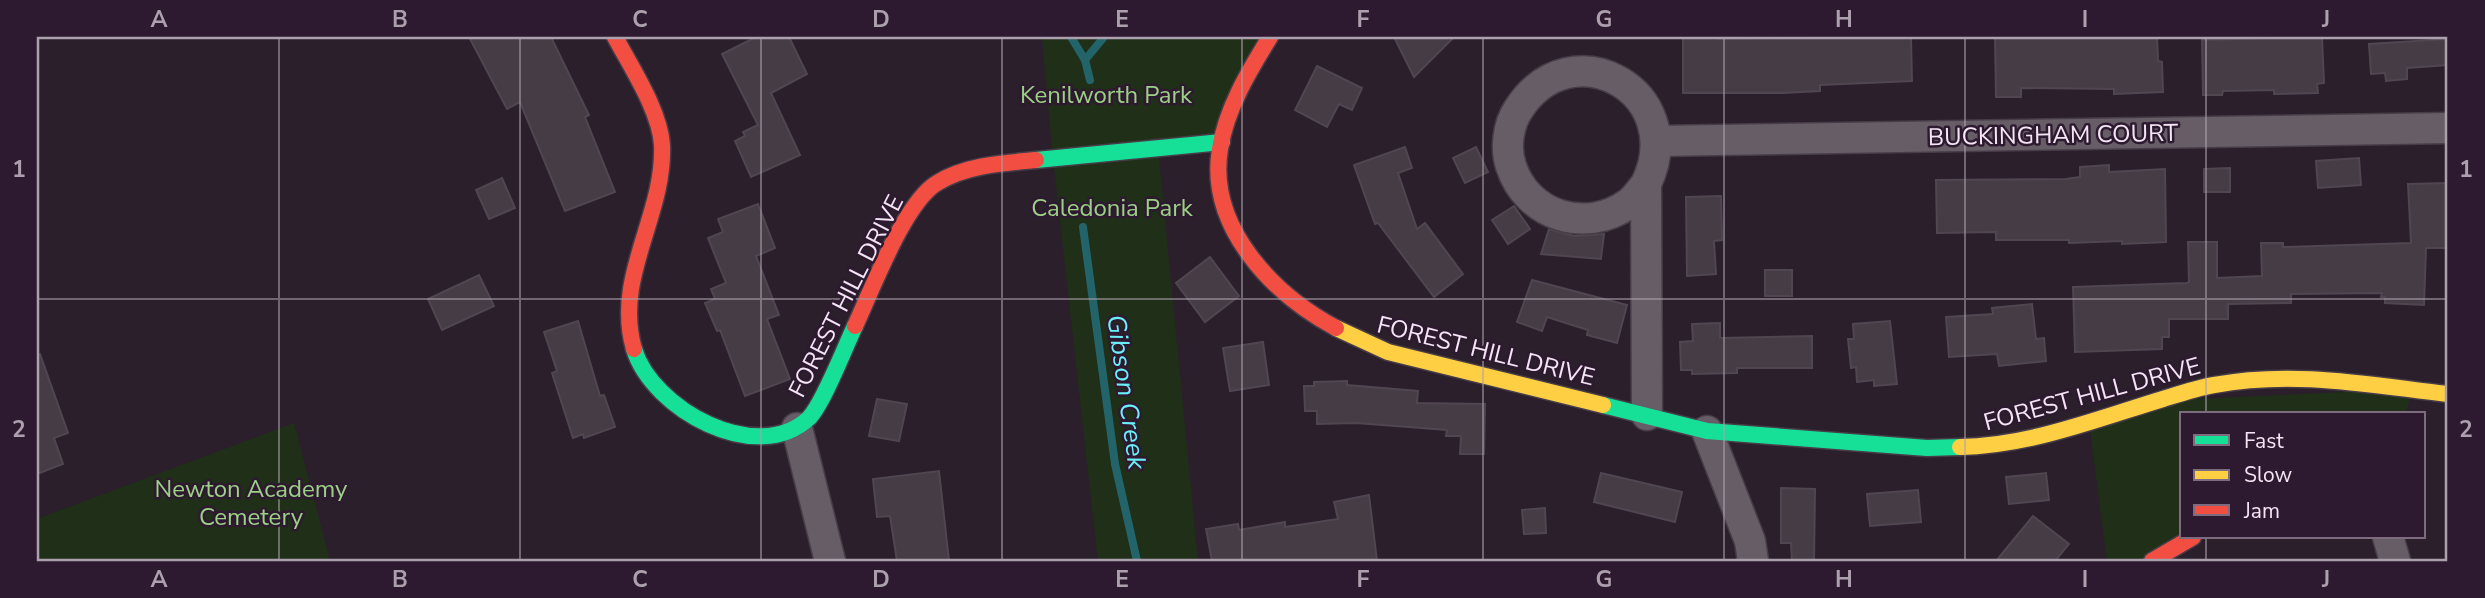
<svg xmlns="http://www.w3.org/2000/svg" width="2485" height="598" font-family="'Nunito Sans',sans-serif">
<style>
.green{fill:#203018}
.lines{fill:none;stroke-linecap:round;stroke-linejoin:round}
.stream{stroke:#23646a;stroke-width:8}
.building{fill:#463c46;stroke:#504651;stroke-width:2}
.street-casing{stroke:#473d48;stroke-width:33}
.fast-casing{stroke:#473d48;stroke-width:19}
.slow-casing{stroke:#473d48;stroke-width:19}
.jam-casing{stroke:#473d48;stroke-width:19}
.street{stroke:#665d67;stroke-width:30}
.fast{stroke:#16e098;stroke-width:16}
.slow{stroke:#ffcf43;stroke-width:16}
.jam{stroke:#f24e42;stroke-width:16}
.grid{fill:none;stroke:#ada0ae;stroke-width:2;stroke-opacity:0.55}
.labels{text-anchor:middle;stroke-width:5;stroke-linejoin:round;paint-order:stroke}
.park-label{font-size:24px;fill:#9bd184;stroke:#2e1a30}
.street-label{font-size:24px;fill:#f3e5f4;stroke:#2e1a30}
.water-label{font-size:26px;font-style:italic;fill:#69f0f9;stroke:#2e1a30}
.neatline{fill:none;stroke:#ada0ae;stroke-width:2.5}
.grid-label{font-size:23px;text-anchor:middle;font-weight:bold;fill:#ada0ae}
</style>
<rect width="100%" height="100%" fill="#2a1f2b"/>
<g class="green">
<polygon points="1042,37 1271,37 1222,142 1158,148 1198,561 1098,561 1053,158"/>
<polygon points="2412,389 2406,414 2182,414 2182,537 2152,561 2107,561 2089,422 2150,401"/>
<polygon points="294,423 330,561 37,561 37,519"/>
</g>
<g class="lines">
<g class="stream">
<polyline points="1071,37 1085,60 1090,80"/>
<polyline points="1085,60 1104,37"/>
<polyline points="1083,227 1115,464 1137,561"/>
</g>
</g>
<g class="building">
<polygon points="469,37 551,37 589,115 585,117 615,192 565,211 520,102 507,109"/>
<polygon points="756,37 789,37 807,74 771,93 800,155 751,177 735,141 745,136 743,132 758,125 722,54"/>
<polygon points="1394,37 1454,37 1414,77"/>
<polygon points="1683,37 1718,37 1718,39 1911,37 1912,81 1820,85 1820,91 1783,93 1683,93"/>
<polygon points="1995,37 2157,37 2158,61 2162,62 2163,92 2114,94 2114,89 2021,88 2021,97 1996,97"/>
<polygon points="2322,37 2324,83 2317,84 2318,93 2274,94 2274,90 2223,91 2222,95 2203,95 2202,40"/>
<polygon points="2448,39 2448,65 2407,68 2407,79 2386,81 2385,73 2371,74 2369,44"/>
<polygon points="1317,66 1362,88 1352,110 1339,104 1327,127 1295,110"/>
<polygon points="1405,147 1412,168 1398,173 1417,229 1425,223 1463,274 1434,297 1378,223 1375,224 1354,165"/>
<polygon points="1476,147 1488,172 1465,183 1453,158"/>
<polygon points="2359,158 2361,185 2318,188 2316,161"/>
<polygon points="2109,165 2109,172 2165,169 2166,242 2122,244 2122,241 2069,243 2069,240 1996,240 1996,232 1937,233 1936,180 2066,179 2080,177 2080,167"/>
<polygon points="2230,168 2230,192 2204,192 2204,169"/>
<polygon points="502,178 515,208 489,219 476,190"/>
<polygon points="2448,183 2448,248 2426,248 2424,305 2385,303 2385,297 2381,297 2382,293 2291,294 2291,303 2228,304 2228,319 2169,319 2169,337 2162,337 2162,349 2075,352 2073,287 2187,283 2189,282 2188,242 2217,242 2217,278 2262,276 2261,243 2283,243 2283,247 2411,243 2408,184"/>
<polygon points="1721,196 1722,240 1714,241 1716,274 1687,276 1686,197"/>
<polygon points="758,204 775,248 756,256 779,315 767,319 790,379 745,396 720,330 717,331 705,303 715,299 711,289 726,283 708,238 723,232 718,219"/>
<polygon points="1514,206 1530,229 1508,244 1492,220"/>
<polygon points="1549,229 1574,236 1604,234 1601,259 1541,254"/>
<polygon points="1210,257 1239,296 1205,322 1176,283"/>
<rect x="1765" y="270" width="27" height="26"/>
<polygon points="479,275 494,306 442,330 428,299"/>
<polygon points="1532,280 1627,305 1617,343 1587,335 1588,330 1547,317 1542,331 1517,322"/>
<polygon points="2032,304 2036,339 2044,338 2046,361 1999,366 1997,354 1949,357 1946,317 1993,314 1992,308"/>
<polygon points="578,321 600,396 604,395 615,427 584,438 583,434 573,438 552,373 557,371 544,332"/>
<polygon points="1890,321 1897,384 1874,386 1874,380 1857,382 1856,367 1851,368 1848,339 1854,339 1853,324"/>
<polygon points="1720,323 1720,338 1812,336 1812,368 1737,368 1737,373 1692,374 1692,370 1681,370 1680,342 1693,341 1692,324"/>
<polygon points="1263,342 1269,385 1230,391 1223,348"/>
<polygon points="40,354 68,433 54,438 63,464 37,474 37,355"/>
<polygon points="1347,381 1347,385 1418,391 1417,403 1485,404 1484,454 1460,454 1461,436 1446,436 1447,430 1356,423 1317,424 1317,411 1305,411 1304,386 1314,386 1314,382"/>
<polygon points="877,399 907,404 899,441 869,436"/>
<polygon points="939,471 949,561 897,561 890,516 877,517 873,479"/>
<polygon points="1601,473 1682,492 1675,522 1594,502"/>
<polygon points="2046,473 2049,500 2009,504 2006,477"/>
<polygon points="1781,488 1815,489 1814,561 1792,561 1791,543 1781,543"/>
<polygon points="1918,490 1921,522 1870,526 1867,494"/>
<polygon points="1369,495 1377,561 1212,561 1206,529 1238,524 1239,530 1285,522 1285,527 1338,519 1334,502"/>
<polygon points="1545,508 1546,533 1524,534 1522,510"/>
<polygon points="2033,516 2069,544 2055,561 1996,561"/>
</g>
<g class="lines">
<defs>
<g id="street">
<polyline points="1657,141 2448,128"/>
<path d="M 1646,184 C 1641,190 1635,199 1628,204 C 1586,234 1527,216 1511,166 C 1505,149 1508,125 1518,110 C 1571,26 1690,92 1646,184 L 1647,415"/>
<polyline points="797,428 830,561"/>
<polyline points="1707,431 1750,541 1753,561"/>
<polyline points="2388,537 2395,561"/>
</g>
<g id="fast">
<polyline points="1036,160 1222,142"/>
<path d="M 634,349 C 652,409 757,467 809,418 C 823,404 845,347 855,326"/>
<polyline points="1603,405 1707,431 1927,448 1960,447"/>
</g>
<g id="slow">
<polyline points="1336,328 1388,352 1603,405"/>
<path d="M 1960,447 C 2029,446 2097,419 2163,399 C 2179,394 2197,388 2214,385 C 2294,370 2369,385 2448,394"/>
</g>
<g id="jam">
<path d="M 615,37 C 631,67 660,111 662,145 C 665,216 613,277 634,349"/>
<path d="M 1270,37 C 1249,71 1226,109 1220,149 C 1207,227 1273,294 1336,328"/>
<path d="M 855,326 C 872,290 904,203 937,183 C 966,165 1004,163 1036,160"/>
<polyline points="2152,561 2193,537"/>
</g>
</defs>
<use href="#street" class="street-casing"/>
<use href="#fast" class="fast-casing"/>
<use href="#slow" class="slow-casing"/>
<use href="#jam" class="jam-casing"/>
<use href="#street" class="street"/>
<use href="#fast" class="fast"/>
<use href="#slow" class="slow"/>
<use href="#jam" class="jam"/>
</g>
<path class="grid" d="M 279,37 L 279,561M 520,37 L 520,561M 761,37 L 761,561M 1002,37 L 1002,561M 1242,37 L 1242,561M 1483,37 L 1483,561M 1724,37 L 1724,561M 1965,37 L 1965,561M 2206,37 L 2206,414M 37,299 L 2448,299M 2206,537 L 2206,561"/>
<g class="labels">
<g class="park-label">
<text x="1106" y="103">Kenilworth Park</text>
<text x="1112" y="216">Caledonia Park</text>
<text x="251" y="497">Newton Academy<tspan x="251" dy="28">Cemetery</tspan></text>
</g>
<g class="street-label">
<text transform="translate(2053 135) rotate(-1)" y="8">BUCKINGHAM COURT</text>
<text transform="translate(846 296) rotate(-63)" y="8">FOREST HILL DRIVE</text>
<text transform="translate(1486 351) rotate(14)" y="8">FOREST HILL DRIVE</text>
<text transform="translate(2092 394) rotate(-15)" y="8">FOREST HILL DRIVE</text>
</g>
<g class="water-label">
<text transform="translate(1127 392) rotate(82)" y="9">Gibson Creek</text>
</g>
</g>
<rect width="2485" height="598" fill="none" stroke="#2e1a30" stroke-width="77"/>
<rect x="2180" y="412" width="245" height="126" fill="#2e1a30" stroke="#7d6b7e" stroke-width="2"/>
<rect x="2194" y="435" width="35" height="10" fill="#16e098" stroke="#7d6b7e" stroke-width="2"/>
<text x="2244" y="448" font-size="21" fill="#f3e5f4">Fast</text>
<rect x="2194" y="470" width="35" height="10" fill="#ffcf43" stroke="#7d6b7e" stroke-width="2"/>
<text x="2244" y="482" font-size="21" fill="#f3e5f4">Slow</text>
<rect x="2194" y="505" width="35" height="10" fill="#f24e42" stroke="#7d6b7e" stroke-width="2"/>
<text x="2244" y="518" font-size="21" fill="#f3e5f4">Jam</text>
<rect x="38" y="38" width="2408" height="522" class="neatline"/>
<g class="grid-label">
<text x="159" y="27">A</text>
<text x="400" y="27">B</text>
<text x="640" y="27">C</text>
<text x="881" y="27">D</text>
<text x="1122" y="27">E</text>
<text x="1363" y="27">F</text>
<text x="1604" y="27">G</text>
<text x="1844" y="27">H</text>
<text x="2085" y="27">I</text>
<text x="2326" y="27">J</text>
<text x="19" y="177">1</text>
<text x="2466" y="177">1</text>
<text x="19" y="437">2</text>
<text x="2466" y="437">2</text>
<text x="159" y="587">A</text>
<text x="400" y="587">B</text>
<text x="640" y="587">C</text>
<text x="881" y="587">D</text>
<text x="1122" y="587">E</text>
<text x="1363" y="587">F</text>
<text x="1604" y="587">G</text>
<text x="1844" y="587">H</text>
<text x="2085" y="587">I</text>
<text x="2326" y="587">J</text>
</g>
</svg>
